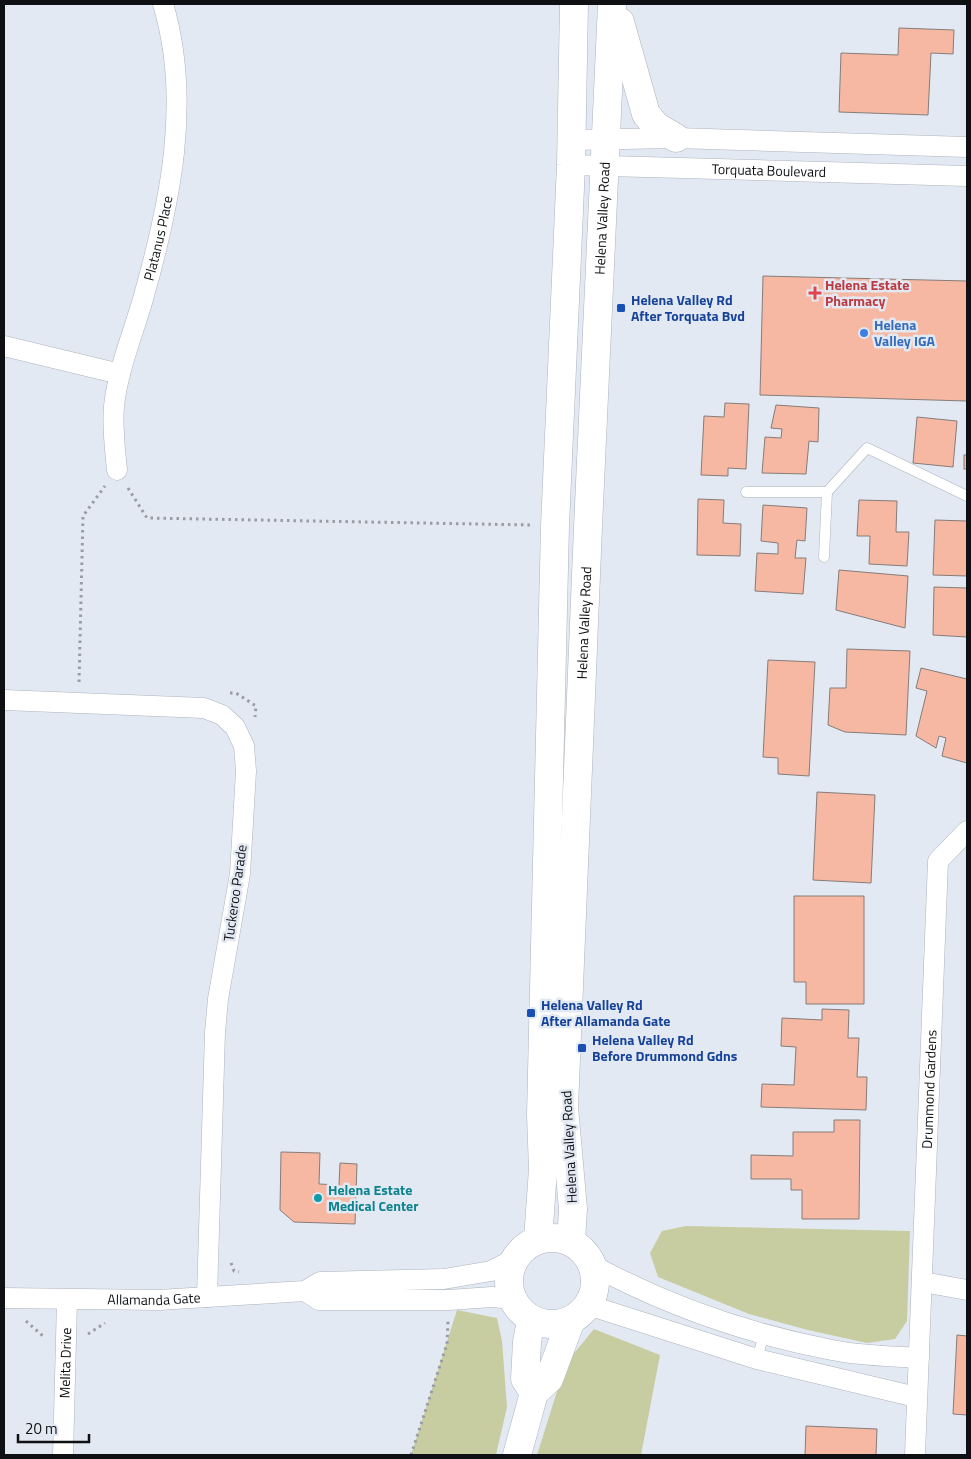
<svg xmlns="http://www.w3.org/2000/svg" width="971" height="1459" font-family="'Titillium Web',sans-serif">
<style>
.green{fill:#c7cda1}
.building{fill:#f6b8a2;stroke:#867c79}
.lines{fill:none;stroke-linecap:round;stroke-linejoin:round}
.lane-casing{stroke:#adb3bc;stroke-width:11}
.street-casing{stroke:#adb3bc;stroke-width:21}
.secondary-casing{stroke:#adb3bc;stroke-width:29}
.path{stroke:#989ca3;stroke-width:3;stroke-dasharray:2.5 4;stroke-linecap:butt}
.lane{stroke:#fff;stroke-width:10}
.street{stroke:#fff;stroke-width:20}
.secondary{stroke:#fff;stroke-width:28}
.health-dot{fill:#e0444e;stroke:#e3e9f2;stroke-width:2}
.transit-dot{fill:#1a4fb4;stroke:#e3e9f2;stroke-width:2}
.shop-dot{fill:#3f7fe0;stroke:#e3e9f2;stroke-width:2}
.culture-dot{fill:#0f9aa8;stroke:#e3e9f2;stroke-width:2}
.labels{text-anchor:middle;stroke-width:5;stroke-linejoin:round;paint-order:stroke}
.street-label{font-size:14px;fill:#0e1013;stroke:#e3e9f2}
.health-label{font-size:14px;font-weight:bold;fill:#be3a42;stroke:#e3e9f2;text-anchor:start}
.transit-label{font-size:14px;font-weight:bold;fill:#164399;stroke:#e3e9f2;text-anchor:start}
.shop-label{font-size:14px;font-weight:bold;fill:#366cbe;stroke:#e3e9f2;text-anchor:start}
.culture-label{font-size:14px;font-weight:bold;fill:#0d838f;stroke:#e3e9f2;text-anchor:start}
</style>
<rect width="100%" height="100%" fill="#e3e9f2"/>
<g class="green">
<polygon points="686,1226 910,1231 907,1321 895,1339 867,1343 808,1330 749,1314 658,1277 650,1253 662,1231"/>
<polygon points="457,1310 497,1318 502,1341 507,1407 496,1455 411,1455"/>
<polygon points="594,1329 660,1355 641,1455 537,1455 566,1363"/>
</g>
<g class="building">
<polygon points="899,28 954,30 953,54 931,53 928,115 839,112 841,53 898,55"/>
<polygon points="763,276 967,281 967,401 760,395"/>
<polygon points="725,403 749,404 746,469 728,468 728,476 701,475 704,416 724,417"/>
<polygon points="776,405 819,408 818,442 809,441 806,474 762,473 765,437 781,438 782,429 771,428"/>
<polygon points="917,417 957,421 953,467 913,463"/>
<rect x="964" y="455" width="3" height="14"/>
<polygon points="698,499 724,500 723,523 741,524 740,556 697,555"/>
<polygon points="859,500 897,501 896,532 909,532 907,566 869,564 870,536 857,536"/>
<polygon points="763,505 807,508 805,541 797,540 795,558 806,558 803,594 755,591 757,553 778,554 778,543 761,541"/>
<polygon points="935,520 967,521 967,576 933,575"/>
<polygon points="839,570 908,576 905,628 836,610"/>
<polygon points="934,587 967,588 967,637 933,635"/>
<polygon points="847,649 910,651 906,735 845,732 828,725 830,688 846,688"/>
<polygon points="768,660 815,662 809,776 778,774 778,758 763,757"/>
<polygon points="921,668 967,679 967,763 942,756 946,738 939,736 936,748 916,736 927,691 916,688"/>
<polygon points="817,792 875,795 871,883 813,880"/>
<polygon points="794,896 864,896 864,1004 806,1004 806,982 794,982"/>
<polygon points="822,1009 849,1010 848,1038 859,1038 857,1077 867,1077 866,1110 761,1107 762,1084 794,1085 796,1047 781,1046 782,1018 822,1020"/>
<polygon points="834,1120 860,1120 859,1219 802,1219 802,1190 791,1190 791,1179 751,1179 751,1155 793,1156 793,1132 834,1132"/>
<polygon points="281,1152 320,1153 319,1184 339,1185 340,1163 357,1164 355,1224 294,1222 280,1210"/>
<polygon points="957,1335 967,1336 967,1415 953,1414"/>
<polygon points="806,1426 877,1429 876,1455 805,1455"/>
</g>
<g class="lines">
<defs>
<g id="lane">
<polyline points="746,492 827,492 824,557"/>
<polyline points="827,492 867,448 967,496"/>
<polyline points="757,1359 764,1334"/>
</g>
<g id="street">
<polyline points="571,140 676,138 967,147"/>
<path id="s1" d="M 571,165 L 967,176"/>
<polyline points="4,346 120,374"/>
<path id="s2" d="M 117,470 C 115,449 112,427 114,406 C 118,369 133,334 143,299 C 170,204 192,101 163,4"/>
<polyline points="4,700 204,708 222,715 235,727 244,746 246,771 240,874 218,999 215,1032 207,1297"/>
<path d="M 592,1265 C 666,1305 749,1334 832,1350 C 860,1356 890,1356 919,1358"/>
<polyline points="923,1282 967,1290"/>
<polyline points="305,1291 319,1300 449,1300 492,1297 513,1299"/>
<path id="s3" d="M 4,1298 L 159,1300 L 305,1291 L 320,1282 L 444,1279 L 491,1271 L 515,1259"/>
<polyline points="588,1305 757,1359 916,1397"/>
<path id="s4" d="M 63,1455 L 67,1301"/>
<path id="s5" d="M 915,1455 L 938,861 L 967,831"/>
</g>
<g id="secondary">
<polyline points="620,22 646,114 656,126 676,138"/>
<circle cx="552" cy="1281" r="43"/>
<polyline points="538,1240 543,1169 541,1115 555,526 571,165 574,4"/>
<path id="s6" d="M 571,1242 L 573,1209 L 564,1107 L 588,527 L 612,4"/>
<polyline points="531,1320 527,1342 525,1379 534,1393"/>
<polyline points="517,1455 534,1393 549,1379 571,1320"/>
</g>
</defs>
<use href="#lane" class="lane-casing"/>
<use href="#street" class="street-casing"/>
<use href="#secondary" class="secondary-casing"/>
<g class="path">
<polyline points="128,488 147,518 531,525"/>
<polyline points="79,682 83,516 105,486"/>
<polyline points="230,693 236,693 256,706 255,717"/>
<polyline points="231,1263 234,1271 239,1272"/>
<polyline points="26,1321 43,1336"/>
<polyline points="88,1334 105,1323"/>
<polyline points="411,1455 447,1344 448,1321"/>
</g>
<use href="#lane" class="lane"/>
<use href="#street" class="street"/>
<use href="#secondary" class="secondary"/>
</g>
<path class="health-dot" d="M812.5 285.5h5v5h5v5h-5v5h-5v-5h-5v-5h5z"/>
<g class="transit-dot">
<rect x="616" y="303" width="10" height="10" rx="2.5"/>
<rect x="526" y="1008" width="10" height="10" rx="2.5"/>
<rect x="577" y="1043" width="10" height="10" rx="2.5"/>
</g>
<circle class="shop-dot" cx="864" cy="333" r="5"/>
<circle class="culture-dot" cx="318" cy="1198" r="5"/>
<g class="labels">
<g class="street-label">
<text dy="5" stroke="none"><textPath href="#s1" startOffset="198">Torquata Boulevard</textPath></text>
<text dy="5" stroke="none"><textPath href="#s6" startOffset="1025">Helena Valley Road</textPath></text>
<text dy="5" stroke="none"><textPath href="#s2" startOffset="238">Platanus Place</textPath></text>
<text dy="5" stroke="none"><textPath href="#s6" startOffset="620">Helena Valley Road</textPath></text>
<text transform="translate(235 893) rotate(-82)" y="5">Tuckeroo Parade</text>
<text dy="5" stroke="none"><textPath href="#s5" startOffset="366">Drummond Gardens</textPath></text>
<text transform="translate(569 1147) rotate(-93)" y="5">Helena Valley Road</text>
<text dy="5" stroke="none"><textPath href="#s3" startOffset="150">Allamanda Gate</textPath></text>
<text dy="5" stroke="none"><textPath href="#s4" startOffset="92">Melita Drive</textPath></text>
</g>
<g class="health-label">
<text x="825" y="290">Helena Estate<tspan x="825" dy="16">Pharmacy</tspan></text>
</g>
<g class="transit-label">
<text x="631" y="305">Helena Valley Rd<tspan x="631" dy="16">After Torquata Bvd</tspan></text>
<text x="541" y="1010">Helena Valley Rd<tspan x="541" dy="16">After Allamanda Gate</tspan></text>
<text x="592" y="1045">Helena Valley Rd<tspan x="592" dy="16">Before Drummond Gdns</tspan></text>
</g>
<g class="shop-label">
<text x="874" y="330">Helena<tspan x="874" dy="16">Valley IGA</tspan></text>
</g>
<g class="culture-label">
<text x="328" y="1195">Helena Estate<tspan x="328" dy="16">Medical Center</tspan></text>
</g>
</g>
<rect width="971" height="1459" fill="none" stroke="#0e1013" stroke-width="10"/>
<path d="M18 1434v8h71v-8" fill="none" stroke="#0e1013" stroke-width="2.5"/>
<text x="25" y="1434" font-size="15" fill="#0e1013" stroke="#e3e9f2" stroke-width="4" paint-order="stroke">20 m</text>
</svg>
